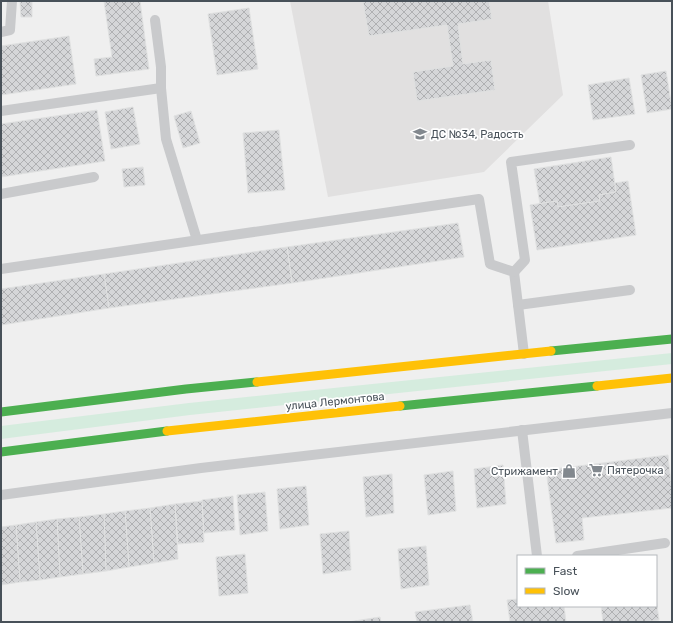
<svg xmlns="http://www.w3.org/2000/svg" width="673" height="623" font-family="Rubik,sans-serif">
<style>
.education{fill:#e1e0e0}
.green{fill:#d5ecde}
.building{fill:url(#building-cross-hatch);stroke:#e0e1e1}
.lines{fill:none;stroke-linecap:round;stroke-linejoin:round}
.lane{stroke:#c9cacc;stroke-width:10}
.fast{stroke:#4caf50;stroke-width:9}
.slow{stroke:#ffc107;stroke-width:9}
.labels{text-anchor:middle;stroke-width:3.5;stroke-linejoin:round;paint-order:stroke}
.poi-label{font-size:11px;fill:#485159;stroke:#fff;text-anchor:start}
.street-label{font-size:11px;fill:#485159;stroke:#fff}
</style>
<defs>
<pattern id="building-cross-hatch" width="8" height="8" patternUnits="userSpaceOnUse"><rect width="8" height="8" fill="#d5d6d8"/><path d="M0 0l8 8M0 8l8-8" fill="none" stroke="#afb0b2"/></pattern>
</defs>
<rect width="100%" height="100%" fill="#efefef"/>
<polygon class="education" points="290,1 548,1 563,95 484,172 328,197"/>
<polygon class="green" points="672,353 672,364 190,415 1,439 1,426 189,403"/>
<g class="building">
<polygon points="20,1 32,1 32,17 21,17"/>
<polygon points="104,1 140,1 149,69 96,76 94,59 112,57"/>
<polygon points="369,1 489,1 492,19 458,24 463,64 491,60 495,90 417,101 413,72 453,66 447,25 369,36 363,2"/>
<polygon points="249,8 258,69 217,75 208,14"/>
<polygon points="69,36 76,84 1,95 1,46"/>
<polygon points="666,71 672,109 647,113 641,75"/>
<polygon points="629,78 635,114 593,120 588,85"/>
<polygon points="133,107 140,144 111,149 105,112"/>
<polygon points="97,110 105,161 1,177 1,124"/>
<polygon points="191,111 200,143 183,148 174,116"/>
<polygon points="279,130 285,190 248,193 243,133"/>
<polygon points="611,157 616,192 599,195 600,201 558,207 557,201 540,204 534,169"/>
<polygon points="143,167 145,185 124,187 122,169"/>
<polygon points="628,181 636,235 537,250 530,205 557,201 558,207 600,201 599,195 616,192 615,183"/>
<polygon points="458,223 464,257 292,283 287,247"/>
<polygon points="287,247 292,283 109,308 104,274"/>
<polygon points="104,274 109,308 1,325 1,289"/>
<polygon points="668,455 672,492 672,508 582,518 584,540 556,543 546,470"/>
<polygon points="503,465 506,504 477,508 474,469"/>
<polygon points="453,471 456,511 428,515 424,475"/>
<polygon points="392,474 394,513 366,517 363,477"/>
<polygon points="306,486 309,525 280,529 277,489"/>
<polygon points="265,492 268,531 240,535 237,495"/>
<polygon points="233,496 235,530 204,533 202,500"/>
<polygon points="202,501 204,542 178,544 175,504"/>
<polygon points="175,504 178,559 154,563 150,508"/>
<polygon points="150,508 154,563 129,567 125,511"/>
<polygon points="125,511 129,567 106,571 104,514"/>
<polygon points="104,514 106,571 83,574 79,517"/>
<polygon points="79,517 83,574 60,577 57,519"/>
<polygon points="57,519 60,577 40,580 36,522"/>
<polygon points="36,522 40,580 20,582 16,525"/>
<polygon points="16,525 20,582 1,585 1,527"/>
<polygon points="349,531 351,570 323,574 320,534"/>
<polygon points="426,546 429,585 401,589 398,549"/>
<polygon points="245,554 248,593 219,596 216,557"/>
<polygon points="656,598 659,620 642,622 603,622 601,606 656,606"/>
<polygon points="518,599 518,606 564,606 566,622 510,622 507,600"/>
<polygon points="470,605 473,622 417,622 415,612"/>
<polygon points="380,617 381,622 348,622"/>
</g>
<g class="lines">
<g class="lane">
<polyline points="155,20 161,67 161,88 166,139 197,240"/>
<polyline points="1,32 10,30 12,1"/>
<polyline points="1,111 161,88"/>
<polyline points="1,194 94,177"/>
<polyline points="1,269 479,199 490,264 514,272 524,354"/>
<polyline points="514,272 525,260 511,162 630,145"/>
<polyline points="518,305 630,290"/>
<polyline points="522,430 537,556"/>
<polyline points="1,495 201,468 672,413"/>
<polyline points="577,556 665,543"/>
</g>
<g class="fast">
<polyline points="551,351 672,339"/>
<polyline points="400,406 597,386"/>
<polyline points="1,412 186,389 257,382"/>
<polyline points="1,452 167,431"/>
</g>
<g class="slow">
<polyline points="257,382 551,351"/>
<polyline points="597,386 672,378"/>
<polyline points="167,431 400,406"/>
</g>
</g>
<defs>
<symbol id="school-bare" viewBox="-9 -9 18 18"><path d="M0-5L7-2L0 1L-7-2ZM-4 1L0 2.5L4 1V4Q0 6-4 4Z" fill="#82888e" stroke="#fff" stroke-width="2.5" paint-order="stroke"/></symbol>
<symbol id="supermarket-bare" viewBox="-9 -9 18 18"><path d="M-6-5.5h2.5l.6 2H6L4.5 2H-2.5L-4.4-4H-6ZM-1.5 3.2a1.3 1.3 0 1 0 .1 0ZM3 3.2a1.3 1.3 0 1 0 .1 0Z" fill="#82888e" stroke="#fff" stroke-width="2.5" paint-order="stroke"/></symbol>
<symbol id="shop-bare" viewBox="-9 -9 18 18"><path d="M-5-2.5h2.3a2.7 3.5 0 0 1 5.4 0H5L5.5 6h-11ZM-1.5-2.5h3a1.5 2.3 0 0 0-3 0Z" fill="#82888e" stroke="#fff" stroke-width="2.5" paint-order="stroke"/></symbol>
</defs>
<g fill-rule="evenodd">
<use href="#school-bare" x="410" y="124" width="20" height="20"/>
<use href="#supermarket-bare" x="586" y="460" width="20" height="20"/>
<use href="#shop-bare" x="559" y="461" width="20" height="20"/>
</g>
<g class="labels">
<g class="poi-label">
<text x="431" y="138">ДС №34, Радость</text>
<text x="607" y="474">Пятерочка</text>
<text x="558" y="475" text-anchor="end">Стрижамент</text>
</g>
<g class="street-label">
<text transform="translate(335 401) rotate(-6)" y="4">улица Лермонтова</text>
</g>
</g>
<rect width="673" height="623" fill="none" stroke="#485159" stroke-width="4"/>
<rect x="517" y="555" width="140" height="52" fill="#ffffff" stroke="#b6b9bd"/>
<rect x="525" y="568" width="20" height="6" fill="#4caf50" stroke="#b6b9bd"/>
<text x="553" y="575" font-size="12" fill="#485159">Fast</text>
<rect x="525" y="588" width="20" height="6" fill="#ffc107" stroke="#b6b9bd"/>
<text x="553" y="595" font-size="12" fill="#485159">Slow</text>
</svg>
